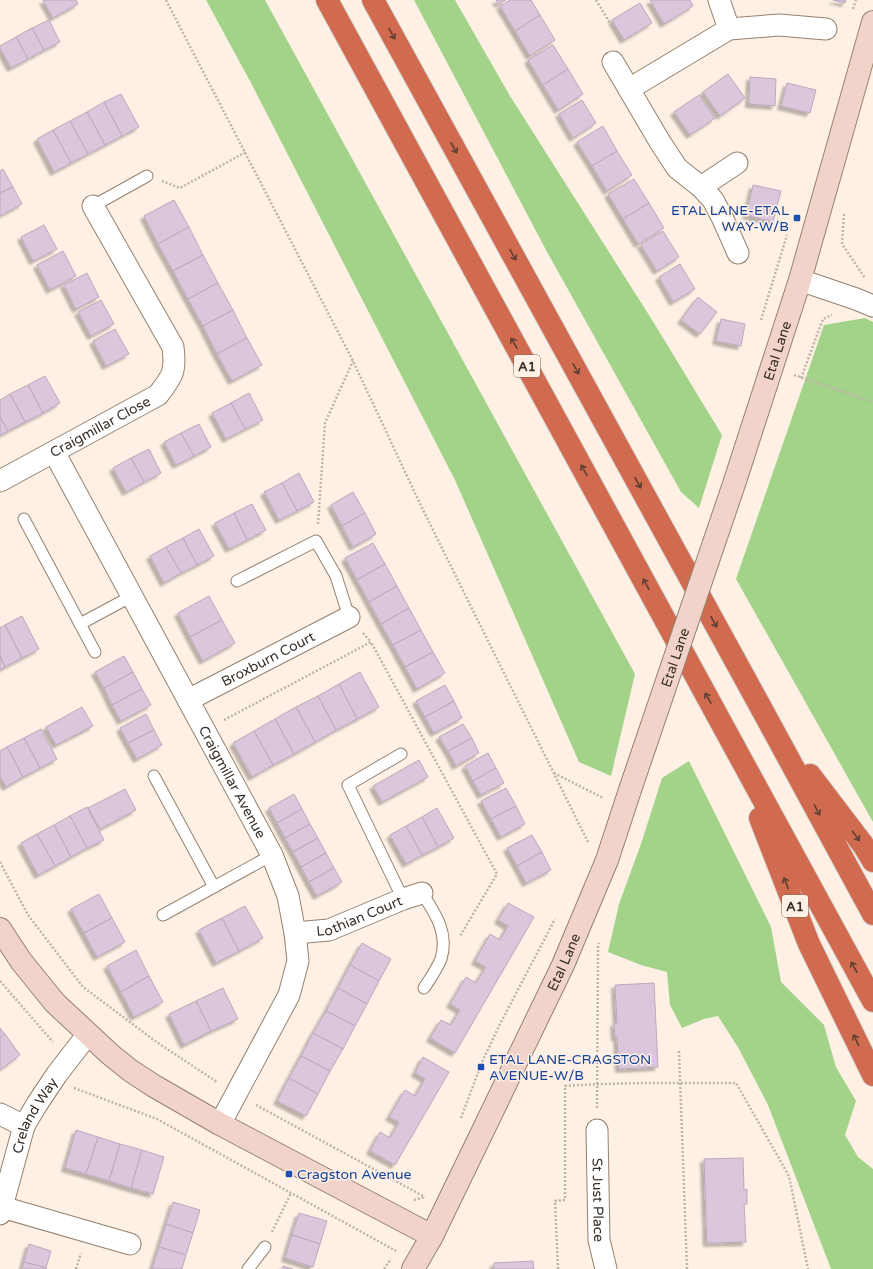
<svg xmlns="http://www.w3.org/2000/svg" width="873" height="1269" font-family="'Varela Round',sans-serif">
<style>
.green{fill:#a2d388}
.building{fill:#dbc6dc;stroke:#bca8bd;filter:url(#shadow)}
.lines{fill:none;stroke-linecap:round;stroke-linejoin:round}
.lane-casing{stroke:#95816f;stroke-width:13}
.street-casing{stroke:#95816f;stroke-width:23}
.secondary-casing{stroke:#95816f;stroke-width:24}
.highway-casing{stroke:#d7d6d4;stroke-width:24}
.path{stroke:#bfb3a8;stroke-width:2.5;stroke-dasharray:2 2;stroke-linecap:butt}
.lane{stroke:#fff;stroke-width:11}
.street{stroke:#fff;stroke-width:21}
.secondary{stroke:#f1d3ca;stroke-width:22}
.highway{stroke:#d16b4f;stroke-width:22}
.secondary-bridge-casing{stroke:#95816f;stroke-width:24;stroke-linecap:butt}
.secondary-bridge{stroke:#f1d3ca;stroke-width:22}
.oneway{stroke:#5f4032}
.transit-dot{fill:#1a4fb4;stroke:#fef0e4;stroke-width:1.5}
.labels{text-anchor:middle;stroke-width:3;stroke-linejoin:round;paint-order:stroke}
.shield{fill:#fef0e4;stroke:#746a61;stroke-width:1}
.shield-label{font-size:13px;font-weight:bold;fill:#393129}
.transit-label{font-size:14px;fill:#164399;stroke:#fef0e4;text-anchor:start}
.street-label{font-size:14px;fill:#393129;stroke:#fef0e4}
</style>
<defs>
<filter id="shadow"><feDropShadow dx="-3.5" dy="3.5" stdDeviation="1" flood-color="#0004"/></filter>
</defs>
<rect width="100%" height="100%" fill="#fef0e4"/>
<g class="green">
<polygon points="206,0 265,0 635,674 611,776 579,762 455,480 251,83"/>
<polygon points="414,0 455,0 510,96 654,323 722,435 699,508 681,492 546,250"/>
<polygon points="865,318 873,322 873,822 736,579 824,325"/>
<polygon points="689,761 771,927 781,982 824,1025 836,1067 856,1101 845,1135 858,1157 873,1169 873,1269 831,1269 768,1105 739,1049 718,1016 704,1019 682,1028 670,1005 667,972 641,965 608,952 619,904 641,844 662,778"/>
</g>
<g class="building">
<polygon points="43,0 76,0 78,4 53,18"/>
<polygon points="496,0 506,0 498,4"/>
<polygon points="510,0 531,0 540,15 515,31 500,6"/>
<polygon points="650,0 690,0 693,6 664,24"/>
<polygon points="833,0 846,0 845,3"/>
<polygon points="640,3 652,23 624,40 612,20"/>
<polygon points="540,15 555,40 530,56 515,31"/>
<polygon points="49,20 60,42 44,50 32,28"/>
<polygon points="32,28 44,50 28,59 16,37"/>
<polygon points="16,37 28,59 11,68 0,48 0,46"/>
<polygon points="553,45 568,69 543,85 528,60"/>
<polygon points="568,69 583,94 558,110 543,85"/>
<polygon points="728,74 745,98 720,116 703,92"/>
<polygon points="750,77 776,79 775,106 749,104"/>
<polygon points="787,83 816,90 810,113 781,106"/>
<polygon points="121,94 139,127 122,136 104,102"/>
<polygon points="699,95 715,118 690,135 674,112"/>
<polygon points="582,100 596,123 573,138 559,114"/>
<polygon points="104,102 122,136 105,145 87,112"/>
<polygon points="87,112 105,145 88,154 70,121"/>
<polygon points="70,121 88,154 71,163 53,130"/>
<polygon points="603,126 617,151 592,166 577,142"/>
<polygon points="53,130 71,163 54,172 37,139"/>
<polygon points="617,151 632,175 607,191 592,166"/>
<polygon points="3,169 13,187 0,193 0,171"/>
<polygon points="634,179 649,203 623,219 608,194"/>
<polygon points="753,185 781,191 773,222 746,215"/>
<polygon points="13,187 22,204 0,216 0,193"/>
<polygon points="174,200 189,227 158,244 144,216"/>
<polygon points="649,203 664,228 638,244 623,219"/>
<polygon points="44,225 57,249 33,261 21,237"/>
<polygon points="189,227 203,255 173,271 158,244"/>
<polygon points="663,231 679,257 657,271 641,245"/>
<polygon points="63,251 76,276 50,290 37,265"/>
<polygon points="203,255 218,283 188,299 173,271"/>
<polygon points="680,264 695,289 673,302 659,277"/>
<polygon points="87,273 99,297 76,309 64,285"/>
<polygon points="218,283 233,310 203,326 188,299"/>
<polygon points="698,297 717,312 700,334 681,320"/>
<polygon points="101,300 114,324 91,336 78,312"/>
<polygon points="233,310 247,338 217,354 203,326"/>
<polygon points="721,319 745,324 741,346 716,341"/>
<polygon points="115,329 129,354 106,366 93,341"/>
<polygon points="247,338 262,365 232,381 217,354"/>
<polygon points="45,376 60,403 43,413 28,385"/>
<polygon points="28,385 43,413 25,422 10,394"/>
<polygon points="249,393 263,420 245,429 231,403"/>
<polygon points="10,394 25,422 8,431 0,417 0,400"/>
<polygon points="231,403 245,429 226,439 212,413"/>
<polygon points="0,417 8,431 0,435"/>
<polygon points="199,424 211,447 194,456 181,433"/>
<polygon points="181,433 194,456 176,465 164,442"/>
<polygon points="149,449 161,473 144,482 131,458"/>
<polygon points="131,458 144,482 126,492 113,468"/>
<polygon points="299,473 314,502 297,511 282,483"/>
<polygon points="282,483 297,511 279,520 264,492"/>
<polygon points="353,492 365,513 342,526 331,505"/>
<polygon points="252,504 266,530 247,540 234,513"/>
<polygon points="234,513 247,540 229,549 215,523"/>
<polygon points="365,513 376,534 353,547 342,526"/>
<polygon points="199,529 214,556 197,565 183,538"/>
<polygon points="183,538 197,565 181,573 166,547"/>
<polygon points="373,543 385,564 357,580 345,558"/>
<polygon points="166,547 181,573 164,583 150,556"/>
<polygon points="385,564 397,586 369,602 357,580"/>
<polygon points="397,586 409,608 381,624 369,602"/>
<polygon points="209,596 222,620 190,637 178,613"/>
<polygon points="409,608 421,630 393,645 381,624"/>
<polygon points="22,616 39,649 22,658 5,625"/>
<polygon points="222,620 235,643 203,661 190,637"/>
<polygon points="5,625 22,658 5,667 0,656 0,628"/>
<polygon points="421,630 433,652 405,667 393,645"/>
<polygon points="433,652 445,673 417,689 405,667"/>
<polygon points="0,656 5,667 0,670"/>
<polygon points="124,656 133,672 104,688 95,672"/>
<polygon points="133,672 142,689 112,705 104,688"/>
<polygon points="360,672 379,707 357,719 339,684"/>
<polygon points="339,684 357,719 336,730 318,696"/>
<polygon points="445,685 454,701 425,717 416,701"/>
<polygon points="142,689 151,705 121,721 112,705"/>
<polygon points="318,696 336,730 315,742 296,707"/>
<polygon points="454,701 462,718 434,733 425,717"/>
<polygon points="82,707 93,726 56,745 46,727"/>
<polygon points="296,707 315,742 294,754 275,719"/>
<polygon points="146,714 154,730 128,743 120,728"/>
<polygon points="275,719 294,754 273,765 254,731"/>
<polygon points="463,724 472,738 448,751 439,737"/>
<polygon points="41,729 57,759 40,768 24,738"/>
<polygon points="154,730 162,745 137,759 128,743"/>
<polygon points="254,731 273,765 252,777 233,743"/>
<polygon points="24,738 40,768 23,777 7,747"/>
<polygon points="472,738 479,753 456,766 448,751"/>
<polygon points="7,747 23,777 6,787 0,776 0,751"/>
<polygon points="488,753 496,768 473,781 465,766"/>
<polygon points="419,760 428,777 382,802 373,786"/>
<polygon points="496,768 504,783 481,795 473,781"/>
<polygon points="506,788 516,806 491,819 481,801"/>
<polygon points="125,789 136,810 100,829 88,808"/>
<polygon points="294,794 302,809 277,823 269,808"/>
<polygon points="516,806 525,824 501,837 491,819"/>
<polygon points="87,807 104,840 87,848 70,816"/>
<polygon points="437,808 454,838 438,847 422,817"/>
<polygon points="302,809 310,824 285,838 277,823"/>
<polygon points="70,816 87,848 71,857 54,825"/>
<polygon points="422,817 438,847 422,855 406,826"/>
<polygon points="310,824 318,838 293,852 285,838"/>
<polygon points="54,825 71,857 55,866 37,834"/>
<polygon points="406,826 422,855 406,864 390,835"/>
<polygon points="37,834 55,866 38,875 21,843"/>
<polygon points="532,835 542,852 517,866 507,848"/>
<polygon points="318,838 326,853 301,867 293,852"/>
<polygon points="542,852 551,870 526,883 517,866"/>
<polygon points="326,853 334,868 309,882 301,867"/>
<polygon points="334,868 342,882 317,896 309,882"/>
<polygon points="99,894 112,918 84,933 71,909"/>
<polygon points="508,903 534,917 455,1053 430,1038 441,1020 451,1025 460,1010 450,1004 466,977 476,983 486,967 475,961 490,934 500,940 508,926 498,920"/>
<polygon points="245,906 263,938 239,951 222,918"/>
<polygon points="112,918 125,942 97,957 84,933"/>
<polygon points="222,918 239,951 216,963 199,930"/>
<polygon points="362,943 391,959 379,981 350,965"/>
<polygon points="136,950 149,976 121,992 107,966"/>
<polygon points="350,965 379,981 367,1004 338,988"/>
<polygon points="149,976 163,1002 134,1017 121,992"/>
<polygon points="654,983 658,1067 619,1069 617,1037 615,1037 614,1023 617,1023 615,985"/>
<polygon points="223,988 238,1019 211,1031 196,1001"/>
<polygon points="338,988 367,1004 355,1026 326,1011"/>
<polygon points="196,1001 211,1031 184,1045 169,1014"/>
<polygon points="326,1011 355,1026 343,1049 313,1033"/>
<polygon points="0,1028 5,1034 0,1038"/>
<polygon points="313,1033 343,1049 330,1071 301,1056"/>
<polygon points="5,1034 20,1055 0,1070 0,1038"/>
<polygon points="301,1056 330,1071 318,1094 289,1078"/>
<polygon points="423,1057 449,1072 395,1165 370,1151 380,1132 390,1138 399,1122 389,1117 405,1090 415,1096 425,1079 415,1073"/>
<polygon points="289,1078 318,1094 306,1116 277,1101"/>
<polygon points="76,1130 98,1137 86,1174 65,1168"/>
<polygon points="98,1137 120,1144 109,1181 86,1174"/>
<polygon points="120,1144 142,1150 131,1188 109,1181"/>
<polygon points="142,1150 164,1157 153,1194 131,1188"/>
<polygon points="743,1158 744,1190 747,1189 747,1204 744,1204 746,1242 707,1243 704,1159"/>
<polygon points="173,1202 200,1210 193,1233 166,1224"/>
<polygon points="299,1213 327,1221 320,1244 292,1235"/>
<polygon points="166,1224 193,1233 186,1255 159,1247"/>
<polygon points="292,1235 320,1244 313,1267 285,1258"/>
<polygon points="29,1244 51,1251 46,1268 24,1262"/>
<polygon points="159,1247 186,1255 182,1269 152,1269"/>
<polygon points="533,1261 534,1269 494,1269 494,1263"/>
<polygon points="24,1262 46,1268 46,1269 22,1269"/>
<polygon points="283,1266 293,1269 282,1269"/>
</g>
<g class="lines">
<defs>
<g id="lane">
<polyline points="93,206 147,176"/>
<polyline points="24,519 95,652"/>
<polyline points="237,581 316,541 336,576 349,617"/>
<polyline points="80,624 132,596"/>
<polyline points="401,754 348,785 403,899"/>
<polyline points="154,776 214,887"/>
<path d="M 422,893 C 435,913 449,933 441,959 C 437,969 430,979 424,988"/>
<polyline points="163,915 272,855"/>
<polyline points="248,1269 265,1247"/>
</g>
<g id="street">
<polyline points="729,29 779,25 826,29"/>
<polyline points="613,62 660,142 677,168 701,187 713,200 722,217 738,253"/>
<polyline points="629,89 729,29 719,0"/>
<polyline points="701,187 737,163"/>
<polyline points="800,280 856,299 873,306"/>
<path id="s1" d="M 54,452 L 272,855 L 288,896 L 295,933 L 298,961 L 289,995 L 220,1124"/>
<path id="s2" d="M 0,481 L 158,395 C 173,376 176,371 173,347 L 93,206"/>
<path id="s3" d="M 188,700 L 349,617"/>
<path id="s4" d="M 295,933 L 329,930 L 403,899 L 422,893"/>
<polyline points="0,1114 24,1126"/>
<path id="s5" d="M 597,1130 L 599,1240 L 606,1269"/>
<polyline points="2,1207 130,1244"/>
<path id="s6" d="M 0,1214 L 24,1126 L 37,1104 L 57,1074 L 88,1034"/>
</g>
<g id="secondary">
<path id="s7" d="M 735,481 L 800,280 L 873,22"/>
<polyline points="0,929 21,961 55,1003 111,1055 131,1071 154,1086 220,1124 432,1236"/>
<path id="s8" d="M 413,1269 L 432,1236 L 563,965 L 607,860 L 630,790"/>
</g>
<g id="highway">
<polyline points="327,0 873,1001"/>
<polyline points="373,0 765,715 873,914"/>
<polyline points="810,775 864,846 873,861"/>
<polyline points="760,818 809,944 873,1075"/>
</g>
</defs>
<use href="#lane" class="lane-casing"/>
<use href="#street" class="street-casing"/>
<use href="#secondary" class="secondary-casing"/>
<use href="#highway" class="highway-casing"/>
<g class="path">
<polyline points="166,0 353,361 422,508 588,842"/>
<polyline points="596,0 621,41"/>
<polyline points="853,9 856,0"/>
<polyline points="162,181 180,188 246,152"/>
<polyline points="844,214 842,244 865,278"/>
<polyline points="761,320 787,235"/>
<polyline points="794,375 873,402"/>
<polyline points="801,378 823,319 832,315"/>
<polyline points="318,524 325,423 353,361"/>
<polyline points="363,633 371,642"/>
<polyline points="224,720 371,642 497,874 460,936"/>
<polyline points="554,773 603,798"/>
<polyline points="0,862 28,915 83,987 155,1041 217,1082"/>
<polyline points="0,981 53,1042"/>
<polyline points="679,1051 687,1269"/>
<polyline points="74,1088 157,1119 396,1251"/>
<polyline points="256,1105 425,1197"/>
<polyline points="597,1108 598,947 599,943"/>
<polyline points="461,1118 482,1062 500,1024 555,919"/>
<polyline points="414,1200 425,1197"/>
<polyline points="272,1232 291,1193"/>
<polyline points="76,1269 81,1253"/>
<polyline points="384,1269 391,1259"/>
<path d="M 558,1269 L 555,1201 L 565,1200 L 565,1086 C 622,1082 679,1083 736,1083 L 789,1176 L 808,1269"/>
</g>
<use href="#lane" class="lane"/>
<use href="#street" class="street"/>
<use href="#secondary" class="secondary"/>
<use href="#highway" class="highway"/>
<defs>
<g id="secondary-bridge">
<path id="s9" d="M 630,790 L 735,481"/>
</g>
</defs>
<use href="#secondary-bridge" class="secondary-bridge-casing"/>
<use href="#secondary-bridge" class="secondary-bridge"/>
</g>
<defs><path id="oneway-shaft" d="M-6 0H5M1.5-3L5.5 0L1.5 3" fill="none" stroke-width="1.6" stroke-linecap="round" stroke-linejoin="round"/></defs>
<g class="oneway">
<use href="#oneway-shaft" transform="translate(392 34) rotate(61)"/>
<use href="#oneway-shaft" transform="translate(454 148) rotate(61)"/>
<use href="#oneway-shaft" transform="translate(513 255) rotate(61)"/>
<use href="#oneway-shaft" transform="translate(514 343) rotate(-119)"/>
<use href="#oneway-shaft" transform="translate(576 369) rotate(61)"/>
<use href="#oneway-shaft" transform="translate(584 470) rotate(-119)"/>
<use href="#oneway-shaft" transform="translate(638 483) rotate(61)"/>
<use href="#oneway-shaft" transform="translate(646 584) rotate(-119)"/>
<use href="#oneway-shaft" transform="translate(714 622) rotate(61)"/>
<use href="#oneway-shaft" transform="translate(708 698) rotate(-119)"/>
<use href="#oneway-shaft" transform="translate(817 810) rotate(62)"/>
<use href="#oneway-shaft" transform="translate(856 836) rotate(53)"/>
<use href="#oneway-shaft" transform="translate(786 883) rotate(-111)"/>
<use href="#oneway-shaft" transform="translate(854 967) rotate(-119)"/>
<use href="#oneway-shaft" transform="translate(856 1040) rotate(-116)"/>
</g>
<g class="transit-dot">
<rect x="793" y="214" width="8" height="8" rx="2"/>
<rect x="477" y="1063" width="8" height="8" rx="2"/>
<rect x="285" y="1170" width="8" height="8" rx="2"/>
</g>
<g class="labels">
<g class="shield">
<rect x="514" y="355" width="26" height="22" rx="3"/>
<rect x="782" y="895" width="26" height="22" rx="3"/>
</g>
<g class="shield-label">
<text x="527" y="371">A1</text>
<text x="795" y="911">A1</text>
</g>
<g class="transit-label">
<text x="789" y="215" text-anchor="end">ETAL LANE-ETAL<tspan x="789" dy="16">WAY-W/B</tspan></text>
<text x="489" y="1064">ETAL LANE-CRAGSTON<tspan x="489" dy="16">AVENUE-W/B</tspan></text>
<text x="297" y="1179">Cragston Avenue</text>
</g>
<g class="street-label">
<text dy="5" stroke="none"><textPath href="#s7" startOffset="137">Etal Lane</textPath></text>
<text dy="5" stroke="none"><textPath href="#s2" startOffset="114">Craigmillar Close</textPath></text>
<text dy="5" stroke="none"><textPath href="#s9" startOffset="140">Etal Lane</textPath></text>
<text dy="5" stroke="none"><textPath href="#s3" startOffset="90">Broxburn Court</textPath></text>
<text dy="5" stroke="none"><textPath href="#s1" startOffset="375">Craigmillar Avenue</textPath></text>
<text dy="5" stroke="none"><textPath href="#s4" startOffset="67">Lothian Court</textPath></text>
<text dy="5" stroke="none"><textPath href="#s8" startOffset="342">Etal Lane</textPath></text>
<text dy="5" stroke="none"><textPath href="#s6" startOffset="105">Creland Way</textPath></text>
<text dy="5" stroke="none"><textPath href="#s5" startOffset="70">St Just Place</textPath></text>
</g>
</g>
</svg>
